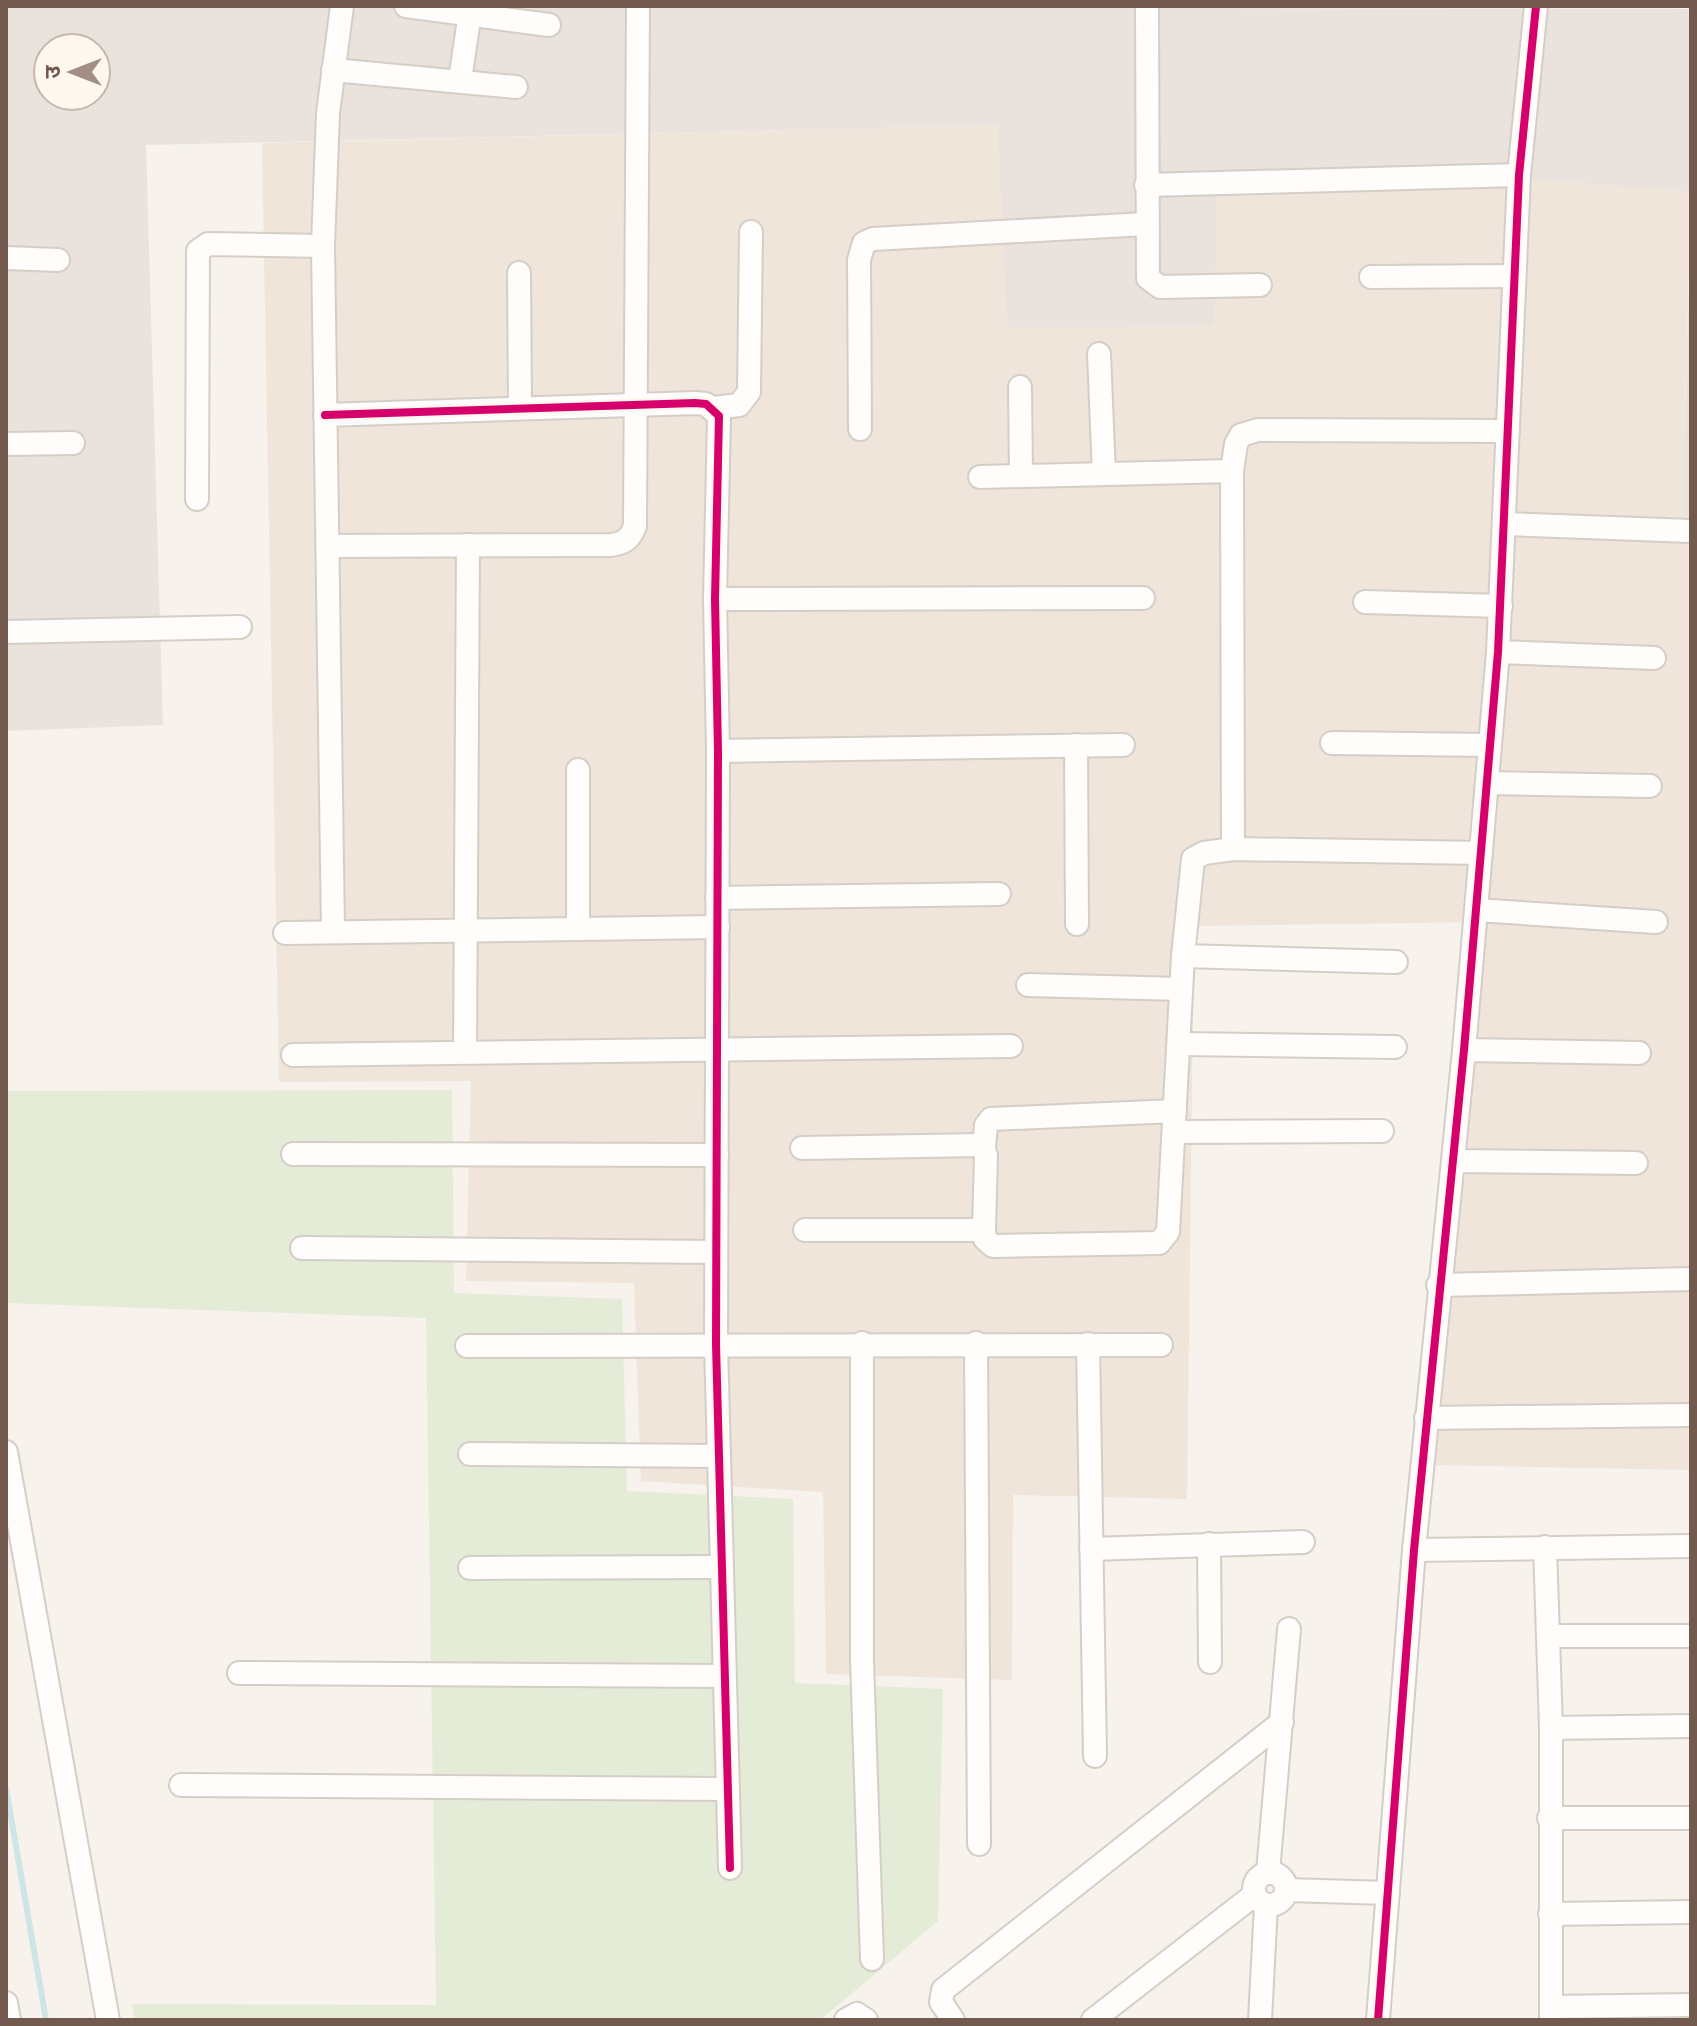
<svg xmlns="http://www.w3.org/2000/svg" width="1697" height="2026" font-family="'Varela Round','Noto Sans Devanagari',sans-serif">
<style>
.residential{fill:#efe5da}
.industrial{fill:#e9e2dd;fill-rule:evenodd}
.green{fill:#e4ecd8}
.lines{fill:none;stroke-linecap:round;stroke-linejoin:round}
.stream{stroke:#cee5e6;stroke-width:6}
.minor-casing{stroke:#d4cec7;stroke-width:26}
.minor{stroke:#fefdfc;stroke-width:22}
.cycleway-casing{stroke:#fef7ee;stroke-width:13}
.cycleway{stroke:#d6006c;stroke-width:8}
</style>
<rect width="100%" height="100%" fill="#f7f2ec"/>
<polygon class="residential" points="997,125 1007,327 1215,196 1546,180 1691,192 1682,515 1691,516 1691,1470 1433,1465 1479,922 1194,926 1187,1499 1013,1495 1012,1680 826,1674 823,1492 641,1481 634,1283 466,1281 471,1081 279,1082 262,143"/>
<g class="industrial">
<path d="M 6,6 L 1691,9 L 1691,192 L 1546,180 L 1216,196 L 1214,326 L 1007,327 L 997,125 L 146,145 L 163,725 L 6,731 ZM 48,48 L 96,48 L 96,96 L 48,96 Z"/>
<polygon points="1691,220 1691,516 1682,516"/>
</g>
<polygon class="green" points="452,1090 454,1293 622,1299 627,1491 793,1499 795,1683 943,1689 938,1921 820,2020 135,2020 132,2004 436,2005 426,1318 6,1303 6,1091"/>
<g class="lines">
<polyline class="stream" points="6,1788 46,2020"/>
<defs>
<g id="minor">
<polyline points="406,6 549,25"/>
<polyline points="1147,6 1148,278 1160,287 1260,285"/>
<polyline points="333,70 516,87"/>
<polyline points="460,80 471,6"/>
<polyline points="1146,185 1519,175"/>
<polyline points="6,258 58,260"/>
<polyline points="519,273 520,408"/>
<polyline points="1371,277 1514,276"/>
<polyline points="1099,354 1104,474"/>
<polyline points="1020,387 1021,475"/>
<polyline points="713,408 739,405 749,392 751,232"/>
<polyline points="325,415 695,403 706,404 719,416 715,599 718,751 716,1344 730,1868"/>
<polyline points="860,429 859,260 864,243 873,239 1146,224"/>
<polyline points="6,444 73,443"/>
<polyline points="980,477 1232,471"/>
<polyline points="197,499 198,251 208,244 323,246"/>
<polyline points="1506,524 1691,531"/>
<path d="M 328,546 L 611,545 C 625,543 630,539 635,526 L 638,6"/>
<polyline points="715,599 1143,598"/>
<polyline points="1365,602 1501,606"/>
<polyline points="6,632 240,627"/>
<polyline points="1498,652 1654,658"/>
<polyline points="1332,743 1490,745"/>
<polyline points="1076,745 1077,924"/>
<polyline points="718,751 1123,745"/>
<polyline points="578,770 578,929"/>
<polyline points="1488,783 1650,786"/>
<polyline points="1233,849 1232,471 1236,444 1241,435 1258,430 1508,431"/>
<polyline points="717,898 999,894"/>
<polyline points="1476,910 1656,922"/>
<polyline points="333,931 323,246 328,113 342,6"/>
<polyline points="285,933 718,927"/>
<polyline points="1183,956 1396,962"/>
<polyline points="1028,985 1181,989"/>
<polyline points="1180,1044 1395,1047"/>
<polyline points="1464,1050 1639,1053"/>
<polyline points="465,1051 468,545"/>
<polyline points="293,1055 1011,1046"/>
<polyline points="1175,1132 1382,1131"/>
<polyline points="984,1147 986,1125 991,1119 1175,1111"/>
<polyline points="802,1148 982,1145 986,1155 984,1230 985,1239 993,1246 1159,1243 1168,1232 1183,956 1193,859 1204,853 1233,849 1481,853"/>
<polyline points="293,1154 717,1155"/>
<polyline points="1453,1161 1636,1163"/>
<polyline points="805,1230 984,1230"/>
<polyline points="302,1248 716,1252"/>
<polyline points="1438,1285 1691,1279"/>
<polyline points="862,1343 862,1660 872,1959"/>
<polyline points="976,1343 979,1844"/>
<polyline points="1088,1344 1095,1756"/>
<polyline points="467,1346 1161,1345"/>
<polyline points="1426,1418 1691,1415"/>
<polyline points="6,1452 108,2020"/>
<polyline points="470,1454 717,1456"/>
<polyline points="1209,1544 1210,1662"/>
<polyline points="1545,1547 1551,1728 1551,2020"/>
<polyline points="1091,1549 1303,1542"/>
<polyline points="1414,1550 1691,1546"/>
<polyline points="470,1568 721,1567"/>
<polyline points="1548,1636 1691,1636"/>
<polyline points="239,1673 724,1676"/>
<polyline points="1551,1728 1691,1726"/>
<polyline points="181,1785 727,1789"/>
<polyline points="1549,1818 1691,1818"/>
<polyline points="1268,1872 1289,1629"/>
<circle cx="1270" cy="1889" r="16"/>
<polyline points="1286,1890 1388,1893"/>
<polyline points="1550,1914 1691,1912"/>
<polyline points="6,2003 9,2020"/>
<polyline points="1551,2007 1691,2005"/>
<polyline points="846,2020 857,2014 866,2020"/>
<polyline points="953,2020 941,2002 943,1990 1282,1722"/>
<polyline points="1093,2020 1254,1895"/>
<polyline points="1260,2020 1266,1905"/>
<polyline points="1378,2020 1414,1550 1464,1050 1498,652 1519,175 1536,6"/>
</g>
</defs>
<use href="#minor" class="minor-casing"/>
<use href="#minor" class="minor"/>
<defs>
<g id="cycleway">
<polyline points="325,415 695,403 706,404 719,416 715,599 718,751 716,1344 730,1868"/>
<polyline points="1378,2020 1414,1550 1464,1050 1498,652 1519,175 1536,6"/>
</g>
</defs>
<use href="#cycleway" class="cycleway-casing"/>
<use href="#cycleway" class="cycleway"/>
</g>
<rect width="1697" height="2026" fill="none" stroke="#735a4e" stroke-width="16"/>
<g transform="translate(72 72) rotate(270)"><circle r="38" fill="#fef7ee" stroke="#c6b8ae" stroke-width="2"/>
<path d="M0-6L14 30L0 20L-14 30Z" fill="#a18f85"/>
<text y="-12" font-size="22" font-weight="bold" text-anchor="middle" fill="#735a4e">उ</text>
</g>
</svg>
